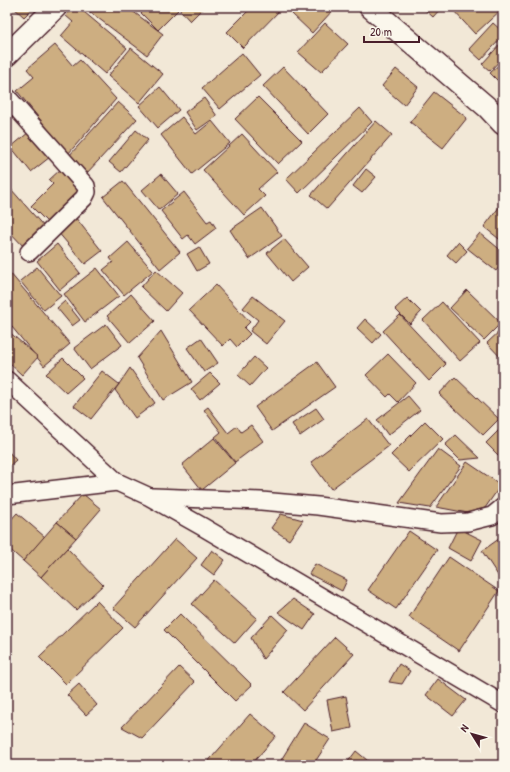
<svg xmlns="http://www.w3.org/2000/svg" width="510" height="772" font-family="'Patrick Hand',sans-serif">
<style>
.building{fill:#cdae81;stroke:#4a1f2b}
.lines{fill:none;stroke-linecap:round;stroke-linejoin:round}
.minor-casing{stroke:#4a1f2b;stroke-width:20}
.tertiary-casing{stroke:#4a1f2b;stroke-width:24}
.minor{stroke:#fbf7ec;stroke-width:17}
.tertiary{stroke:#fbf7ec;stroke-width:21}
</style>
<rect width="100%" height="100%" fill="#f2e8d7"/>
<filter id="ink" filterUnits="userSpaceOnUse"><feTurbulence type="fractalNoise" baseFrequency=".025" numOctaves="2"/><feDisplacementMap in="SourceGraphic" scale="8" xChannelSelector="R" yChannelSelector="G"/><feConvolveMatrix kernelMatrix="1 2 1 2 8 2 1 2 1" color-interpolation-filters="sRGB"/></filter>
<g filter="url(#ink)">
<g class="building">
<polygon points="13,7 34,7 24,17"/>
<polygon points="73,7 78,7 127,48 105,74 61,36 73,22 66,16"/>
<polygon points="94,7 127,7 163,34 147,55 90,12"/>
<polygon points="135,7 175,7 178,10 158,30"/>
<polygon points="177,7 204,7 190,21"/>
<polygon points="252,7 283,7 243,48 227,32"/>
<polygon points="299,7 330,7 333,10 312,33 292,14"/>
<polygon points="422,7 442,7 433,17"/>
<polygon points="455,7 503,7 503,8 475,34 452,9"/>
<polygon points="325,23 348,44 321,72 298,52"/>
<polygon points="493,23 503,32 503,36 481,60 469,49"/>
<polygon points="503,41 503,57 490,71 482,64"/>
<polygon points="55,45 73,66 80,60 116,99 68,154 17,91 34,77 27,69"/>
<polygon points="131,48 163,74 139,103 108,76"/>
<polygon points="242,53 260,75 220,109 202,88"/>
<polygon points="503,61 503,86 490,73"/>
<polygon points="283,67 328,114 308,134 263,86"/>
<polygon points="396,69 418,87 404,105 382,86"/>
<polygon points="160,87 179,110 158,128 139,106"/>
<polygon points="434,92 467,118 443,148 410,122"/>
<polygon points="258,97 302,141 278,164 235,119"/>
<polygon points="204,98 217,116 197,130 185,112"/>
<polygon points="118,102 137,119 86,174 68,157"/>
<polygon points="360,108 372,122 299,193 286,179"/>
<polygon points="182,117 196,134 212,121 230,143 192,174 161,135"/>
<polygon points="376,121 392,135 327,209 311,195"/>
<polygon points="136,130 148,140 121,172 109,162"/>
<polygon points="29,132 50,157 31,172 11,147"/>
<polygon points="242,134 277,172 258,189 265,196 244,215 203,170"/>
<polygon points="61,169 85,194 51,226 31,206 53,184 49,180"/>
<polygon points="366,169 376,177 362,193 353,186"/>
<polygon points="161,174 178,194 159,210 142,190"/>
<polygon points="123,181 180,252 160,269 103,197"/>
<polygon points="11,189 46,229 25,248 7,229 7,193"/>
<polygon points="184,192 207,222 211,220 216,228 195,244 188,235 183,239 161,211"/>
<polygon points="503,202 503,242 484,227"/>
<polygon points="262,208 282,236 249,259 230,230"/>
<polygon points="75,217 102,251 85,264 57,231"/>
<polygon points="480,233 503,252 503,262 496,271 467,248"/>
<polygon points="284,239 308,267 291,282 267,253"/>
<polygon points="128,242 153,271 124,295 103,270 113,262 110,258"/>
<polygon points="458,242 467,251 456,263 447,255"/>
<polygon points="57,244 80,273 60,290 37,261"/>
<polygon points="199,247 209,264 197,271 187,254"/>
<polygon points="37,267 61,296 44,310 20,281"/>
<polygon points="97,268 119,296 85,322 64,294"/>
<polygon points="156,270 182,293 166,311 141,287"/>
<polygon points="10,273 70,344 44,366 7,321 7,275"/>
<polygon points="216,285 250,322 244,328 250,334 237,347 230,339 223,346 189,310"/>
<polygon points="467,290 501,323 484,340 450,308"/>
<polygon points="131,294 155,321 130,343 107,316"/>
<polygon points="253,296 285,321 266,344 250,331 258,320 243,308"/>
<polygon points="407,298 421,312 410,324 395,309"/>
<polygon points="65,301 80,320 72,326 57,308"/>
<polygon points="442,302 480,343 460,361 423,320"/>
<polygon points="400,315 446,364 429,381 383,331"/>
<polygon points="365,319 381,334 373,343 357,328"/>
<polygon points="106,324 122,345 90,369 74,348"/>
<polygon points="503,328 503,360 487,343"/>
<polygon points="7,330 38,357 22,375 7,361"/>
<polygon points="161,331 192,382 163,400 137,358"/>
<polygon points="201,338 218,363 204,372 187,348"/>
<polygon points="388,354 416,383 398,402 390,394 387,397 366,375"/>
<polygon points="254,357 266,368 250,386 238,375"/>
<polygon points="63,358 83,378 66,393 46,374"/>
<polygon points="317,362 335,387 272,431 255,407"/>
<polygon points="130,368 155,403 135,418 115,390"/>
<polygon points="102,371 119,384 91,419 74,406"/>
<polygon points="210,373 220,383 200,400 191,389"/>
<polygon points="455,377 499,419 483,435 439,394"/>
<polygon points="408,396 420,410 388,435 377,420"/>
<polygon points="208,407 228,433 237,426 241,432 251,425 263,441 235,462 215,437 221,432 204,410"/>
<polygon points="316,408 324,419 300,436 292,424"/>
<polygon points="368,419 389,446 331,489 311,462"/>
<polygon points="425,421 443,439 409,472 391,455"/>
<polygon points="503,426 503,460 486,443"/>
<polygon points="456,435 480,458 460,460 445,445"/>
<polygon points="214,438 235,463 202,490 182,465"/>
<polygon points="438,449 461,466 430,508 399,503"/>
<polygon points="7,450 16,460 7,468"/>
<polygon points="467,462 501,485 485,508 468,513 436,507"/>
<polygon points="83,494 101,509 76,538 57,522"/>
<polygon points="17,513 45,537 23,561 7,547 7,524"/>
<polygon points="281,514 303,520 289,540 271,528"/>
<polygon points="57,522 76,538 41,577 23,561"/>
<polygon points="458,528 482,540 471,561 448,548"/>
<polygon points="409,531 437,550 396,609 368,590"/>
<polygon points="503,536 503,575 499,577 482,551"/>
<polygon points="175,539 197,558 135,627 113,608"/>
<polygon points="67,548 103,585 76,610 41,577"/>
<polygon points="212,550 225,560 214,575 201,565"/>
<polygon points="449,557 499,591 459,651 409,617"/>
<polygon points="315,564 347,580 342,591 309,574"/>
<polygon points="214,580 257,618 235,643 192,604"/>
<polygon points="293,599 315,614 304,630 278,612"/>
<polygon points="97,601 123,628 66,684 39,657"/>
<polygon points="180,614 252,685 235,701 164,630"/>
<polygon points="272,615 288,630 263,659 251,638"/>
<polygon points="335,637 354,654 303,710 284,692"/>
<polygon points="399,664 410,671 402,684 389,682"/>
<polygon points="179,667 195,682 142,738 122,727"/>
<polygon points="438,679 466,700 453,716 426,695"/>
<polygon points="79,684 97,705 86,715 67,695"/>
<polygon points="346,696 352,728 333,732 327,700"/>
<polygon points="250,714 276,736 251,765 205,765"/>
<polygon points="304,723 330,739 313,765 290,765 281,760"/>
<polygon points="356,751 373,765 350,765 347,763"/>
</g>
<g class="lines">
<defs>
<g id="minor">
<polyline points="7,97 86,186 87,192 84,198 29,252"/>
<polyline points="7,380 117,482 150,497 203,527 503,704"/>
<polyline points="7,495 117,482"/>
<polyline points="153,497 261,501 318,506 441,523 468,522 492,516 503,507"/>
</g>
<g id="tertiary">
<polyline points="370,7 488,108 503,124"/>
<polyline points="7,55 56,7"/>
</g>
</defs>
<use href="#minor" class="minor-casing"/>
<use href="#tertiary" class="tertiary-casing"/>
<use href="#minor" class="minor"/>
<use href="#tertiary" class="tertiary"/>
</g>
</g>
<rect width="510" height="772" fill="none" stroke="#fbf7ec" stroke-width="24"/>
<rect x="12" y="12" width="486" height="748" fill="none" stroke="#4a1f2b" stroke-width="1.5" filter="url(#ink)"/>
<g transform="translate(472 734) rotate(307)" stroke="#fbf7ec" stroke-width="3" paint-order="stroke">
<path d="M0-3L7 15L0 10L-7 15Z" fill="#4a1f2b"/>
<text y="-6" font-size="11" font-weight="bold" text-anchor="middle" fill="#4a1f2b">N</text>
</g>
<path d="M364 36v6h55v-6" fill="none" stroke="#4a1f2b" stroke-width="2"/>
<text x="370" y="36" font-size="12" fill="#4a1f2b" stroke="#fbf7ec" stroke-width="3" paint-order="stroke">20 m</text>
</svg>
